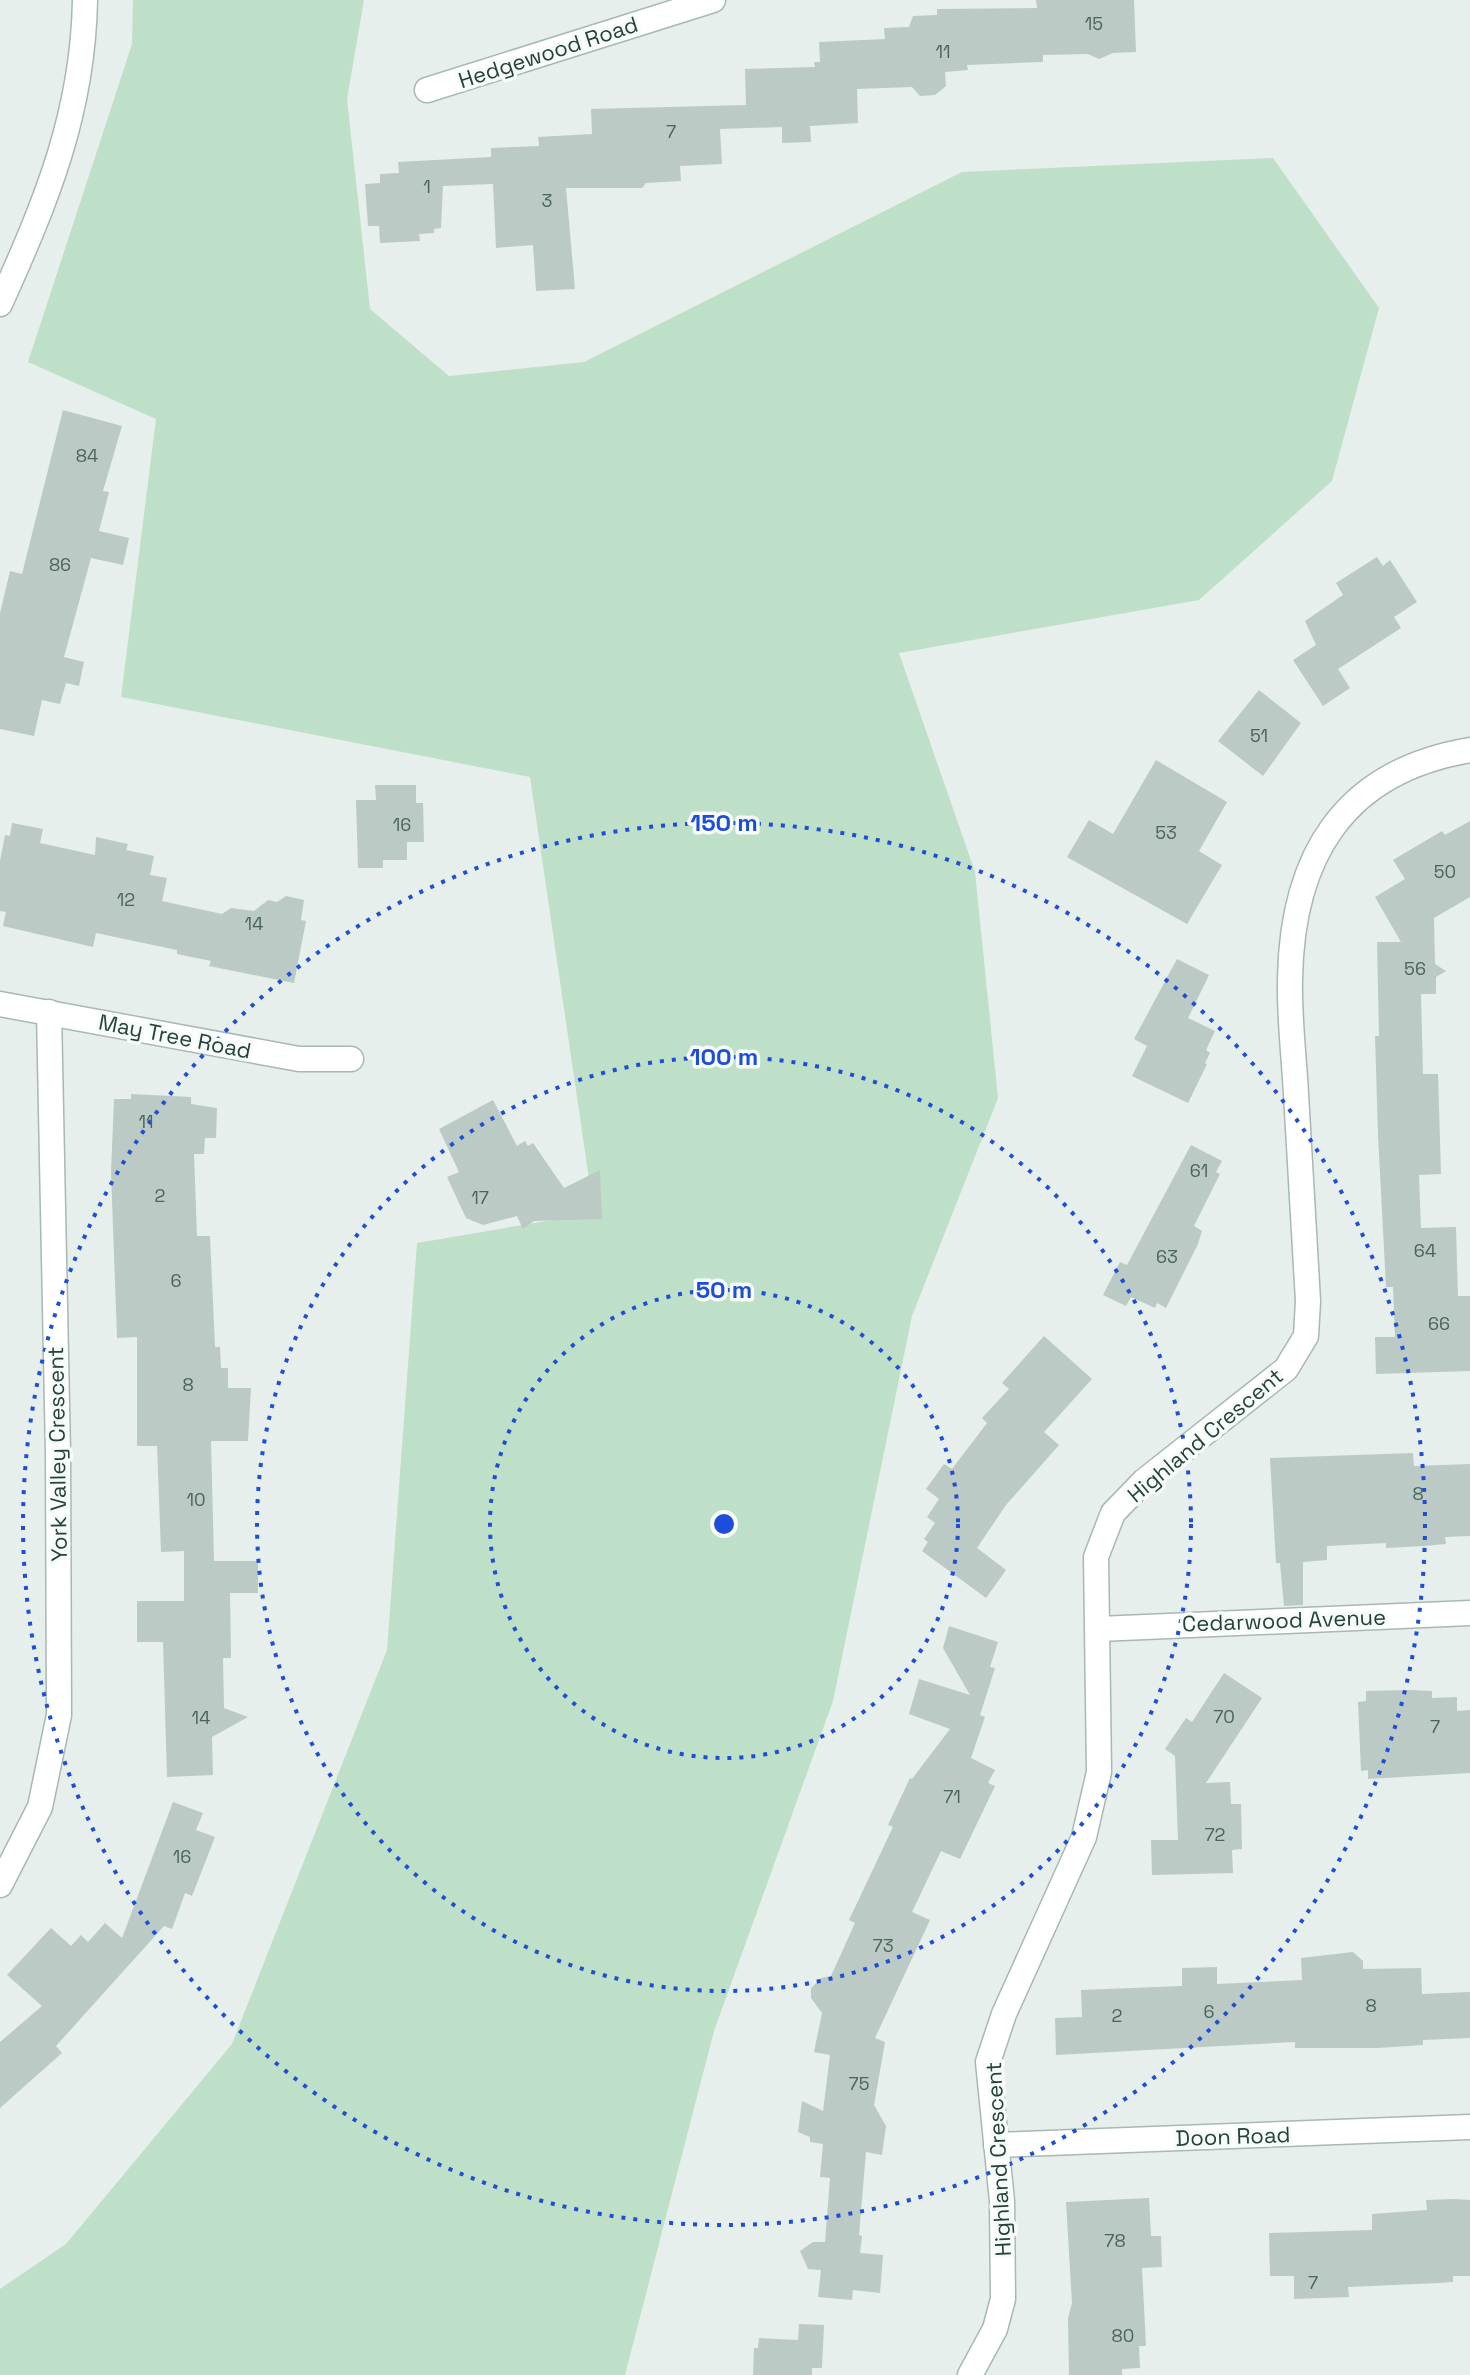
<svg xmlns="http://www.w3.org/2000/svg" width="1470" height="2375" font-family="'Space Grotesk',sans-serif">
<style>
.green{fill:#bfe0c8}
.building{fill:#bbcac4}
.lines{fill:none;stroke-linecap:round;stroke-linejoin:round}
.minor-casing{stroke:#a8b8b2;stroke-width:27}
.minor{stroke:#fff;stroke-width:24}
.ring{fill:none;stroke:#1d4ed8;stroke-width:4;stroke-dasharray:4 8}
.labels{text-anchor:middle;stroke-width:7;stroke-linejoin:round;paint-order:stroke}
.number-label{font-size:18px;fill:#4a645c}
.street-label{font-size:22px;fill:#24423a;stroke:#f7fbf9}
.centre{fill:#1d4ed8;stroke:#f7fbf9;stroke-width:4}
.ring-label{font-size:24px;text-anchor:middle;font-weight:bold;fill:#1d4ed8;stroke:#f7fbf9;stroke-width:7;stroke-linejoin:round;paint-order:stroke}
</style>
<rect width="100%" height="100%" fill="#e6efeb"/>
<polygon class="green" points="133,0 364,0 347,99 370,309 449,376 584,362 962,172 1273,158 1379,308 1332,481 1199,600 899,653 975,872 998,1098 912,1316 833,1701 714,2031 625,2375 0,2375 0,2289 66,2244 232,2044 387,1650 417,1243 594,1213 530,777 121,697 156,419 28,362 132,44"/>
<g class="building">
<polygon points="1036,0 1134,0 1136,52 1113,53 1099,59 1088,54 1043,55 1043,62 967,65 968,70 945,72 946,86 935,95 920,96 912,87 857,89 858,123 810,126 811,142 782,143 782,127 720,129 722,164 680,166 681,181 646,183 642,188 566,188 575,289 536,291 533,245 496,248 493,184 443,186 441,228 434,229 434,233 419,234 420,241 380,243 379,226 368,226 365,184 380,183 380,174 399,173 398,162 491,157 491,148 539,146 538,137 592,134 591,109 746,105 745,69 815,67 814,62 820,62 819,42 885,39 884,28 909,27 913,16 937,15 937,9 1037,8"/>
<polygon points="63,410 122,426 103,491 109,492 99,531 129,538 123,565 91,558 64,657 84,662 79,686 66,683 60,704 42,700 34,736 0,729 0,613 10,571 22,574"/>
<polygon points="1377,557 1383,566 1390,560 1417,602 1394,617 1401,628 1338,669 1350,688 1323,706 1293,660 1316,645 1305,621 1343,595 1336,583"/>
<polygon points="1259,690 1301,723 1263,776 1218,741"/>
<polygon points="1156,760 1227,802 1199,851 1222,865 1187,924 1067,857 1089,820 1113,834"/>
<polygon points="375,785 416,785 416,803 423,803 424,842 407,842 407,860 383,860 383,868 358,868 356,800 376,800"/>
<polygon points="1470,821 1470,897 1434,918 1435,964 1446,971 1436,977 1436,994 1421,994 1423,1074 1438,1074 1441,1174 1419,1175 1421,1228 1456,1227 1458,1296 1470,1296 1470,1371 1376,1374 1375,1337 1395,1337 1393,1287 1386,1287 1378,1135 1375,1036 1379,1036 1377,942 1401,942 1375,897 1405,879 1393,860 1442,831 1445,835"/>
<polygon points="12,823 43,829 40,843 95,855 96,837 128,844 126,850 154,856 150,875 167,878 162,901 222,914 231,908 254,911 268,900 277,902 286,896 304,900 301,920 306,921 294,983 209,966 211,961 177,954 177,950 96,933 93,947 3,926 6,912 0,911 0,861 5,835 10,836"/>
<polygon points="1177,959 1209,975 1188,1018 1215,1031 1206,1050 1210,1053 1205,1063 1207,1064 1188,1103 1132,1076 1147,1046 1134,1039"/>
<polygon points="131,1094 191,1097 191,1104 217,1108 216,1138 205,1138 204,1154 194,1154 197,1236 210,1236 215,1347 220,1347 221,1368 228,1368 228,1388 251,1388 248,1441 211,1441 214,1561 258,1561 258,1593 230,1593 231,1658 223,1658 224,1708 248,1717 212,1737 213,1775 167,1777 163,1642 137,1642 137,1601 184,1601 184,1551 161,1552 157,1446 137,1446 137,1337 117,1338 111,1172 114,1099 131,1099"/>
<polygon points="493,1100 517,1146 525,1141 528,1146 533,1143 564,1188 600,1170 602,1219 534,1221 523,1229 517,1216 483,1225 466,1218 447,1177 459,1172 439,1129"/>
<polygon points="1191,1145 1222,1161 1216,1172 1220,1174 1194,1226 1202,1231 1198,1244 1166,1308 1157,1303 1155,1308 1131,1297 1126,1306 1103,1295 1120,1262 1127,1265"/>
<polygon points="1044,1336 1092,1379 1044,1432 1059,1445 1006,1505 977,1548 1006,1570 986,1598 922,1551 928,1542 924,1539 935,1523 927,1517 939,1499 926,1489 944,1464 952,1469 987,1423 982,1418 1009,1389 1002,1383"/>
<polygon points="1413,1453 1414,1466 1470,1464 1470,1536 1445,1537 1446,1544 1424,1546 1386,1548 1386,1543 1327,1546 1327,1560 1303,1562 1303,1605 1284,1606 1280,1563 1276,1563 1270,1458"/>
<polygon points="949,1626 998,1642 990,1667 995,1668 980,1715 985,1717 971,1758 995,1770 988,1783 995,1786 960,1859 941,1851 912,1912 930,1920 875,2038 885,2042 874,2105 886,2126 882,2155 866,2152 859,2235 862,2236 860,2253 883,2255 880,2293 853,2290 852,2300 818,2297 821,2270 808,2269 800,2251 813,2242 825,2242 830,2178 820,2177 823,2144 810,2142 810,2137 798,2132 802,2101 823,2111 830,2055 814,2052 822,2013 811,1998 811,1988 821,1978 831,1976 855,1923 849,1920 893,1827 888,1825 910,1778 912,1779 950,1729 909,1714 919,1679 970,1695 943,1648"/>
<polygon points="1224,1673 1262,1698 1206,1783 1230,1782 1231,1804 1241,1804 1242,1849 1232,1850 1233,1873 1152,1875 1151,1840 1178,1840 1175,1756 1165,1749 1186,1718 1192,1722"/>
<polygon points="1410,1690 1432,1691 1432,1698 1457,1697 1457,1711 1470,1710 1470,1773 1368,1779 1368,1770 1361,1771 1358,1702 1366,1701 1366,1691"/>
<polygon points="173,1802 203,1813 196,1830 215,1837 192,1896 185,1893 172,1929 164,1926 56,2046 62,2053 0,2108 0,2042 42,2006 7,1975 51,1928 71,1946 81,1935 88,1942 105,1923 122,1938"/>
<polygon points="1353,1952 1363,1961 1363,1969 1421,1968 1422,1994 1470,1992 1470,2038 1423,2040 1423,2045 1378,2048 1295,2048 1295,2042 1056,2055 1055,2018 1082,2017 1081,1990 1182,1986 1182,1968 1217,1967 1217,1984 1302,1980 1301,1958"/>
<polygon points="1149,2198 1151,2236 1161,2236 1162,2267 1142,2268 1146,2346 1139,2346 1140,2368 1122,2369 1122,2375 1069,2375 1068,2318 1072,2303 1066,2202"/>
<polygon points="1454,2199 1470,2200 1470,2276 1453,2276 1453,2282 1439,2283 1348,2287 1349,2297 1294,2299 1294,2276 1270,2276 1269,2233 1372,2230 1372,2214 1427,2210 1426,2200"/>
<polygon points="799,2324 824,2325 822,2368 812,2368 812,2375 753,2375 754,2348 758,2348 759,2338 798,2340"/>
</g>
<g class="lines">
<defs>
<g id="minor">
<polyline points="427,90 713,0"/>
<path d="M 0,304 C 46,202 83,114 85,0"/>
<polyline points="0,1004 299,1059 351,1059"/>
<polyline points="1099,1629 1470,1613"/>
<polyline points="0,1885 40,1807 59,1715 58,1454 49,1012"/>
<polyline points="996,2145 1470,2127"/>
<path d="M 970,2375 L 995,2329 L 1003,2299 L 1002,2201 L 988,2062 L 1004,2014 L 1084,1837 L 1099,1772 L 1096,1557 L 1113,1513 L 1144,1481 L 1286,1369 L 1306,1336 L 1308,1301 C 1304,1232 1300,1163 1296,1094 C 1294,1056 1289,1017 1290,979 C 1292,856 1344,771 1470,750"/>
</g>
</defs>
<use href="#minor" class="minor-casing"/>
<use href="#minor" class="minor"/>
</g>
<g class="ring">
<circle cx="724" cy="1524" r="234"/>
<circle cx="724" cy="1524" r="467"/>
<circle cx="724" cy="1524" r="701"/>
</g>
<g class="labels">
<g class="number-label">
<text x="1094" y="30">15</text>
<text x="943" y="58">11</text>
<text x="671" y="138">7</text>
<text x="427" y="193">1</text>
<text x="547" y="207">3</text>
<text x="87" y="462">84</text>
<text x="60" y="571">86</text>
<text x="1259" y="742">51</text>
<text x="402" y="831">16</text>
<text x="1166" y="839">53</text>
<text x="1445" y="878">50</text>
<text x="126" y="906">12</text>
<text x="254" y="930">14</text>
<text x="1415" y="975">56</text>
<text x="146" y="1128">11</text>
<text x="1199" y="1177">61</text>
<text x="160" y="1202">2</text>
<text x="480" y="1204">17</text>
<text x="1425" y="1257">64</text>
<text x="1167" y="1263">63</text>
<text x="176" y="1287">6</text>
<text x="1439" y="1330">66</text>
<text x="188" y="1391">8</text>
<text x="1418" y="1500">8</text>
<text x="196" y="1506">10</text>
<text x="1224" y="1723">70</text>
<text x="201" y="1724">14</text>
<text x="1435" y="1733">7</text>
<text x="952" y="1803">71</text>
<text x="1215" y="1841">72</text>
<text x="182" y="1863">16</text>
<text x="883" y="1952">73</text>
<text x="1371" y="2012">8</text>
<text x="1209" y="2018">6</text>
<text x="1117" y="2022">2</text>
<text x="859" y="2090">75</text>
<text x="1115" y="2247">78</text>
<text x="1313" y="2289">7</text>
<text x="1123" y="2342">80</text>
</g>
<g class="street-label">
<text transform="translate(548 52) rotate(-18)" y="8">Hedgewood Road</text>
<text transform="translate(175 1036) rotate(11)" y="8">May Tree Road</text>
<text transform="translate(1205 1435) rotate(-40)" y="8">Highland Crescent</text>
<text transform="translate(57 1454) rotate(-91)" y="8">York Valley Crescent</text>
<text transform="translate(1284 1620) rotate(-2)" y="8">Cedarwood Avenue</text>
<text transform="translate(1233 2136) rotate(-2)" y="8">Doon Road</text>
<text transform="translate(998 2159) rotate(-93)" y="8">Highland Crescent</text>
</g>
</g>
<circle cx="724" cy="1524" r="12" class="centre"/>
<g class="ring-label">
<text x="724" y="831">150 m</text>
<text x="724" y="1065">100 m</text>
<text x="724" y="1298">50 m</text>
</g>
</svg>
